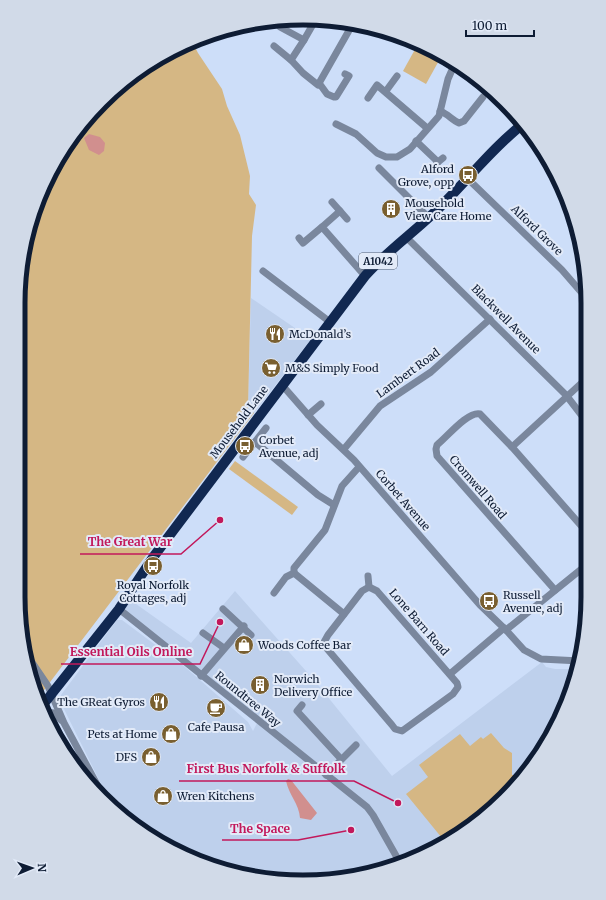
<svg xmlns="http://www.w3.org/2000/svg" width="606" height="900" font-family="Merriweather,serif">
<style>
.built{fill:#bed0ec}
.green{fill:#d5b784}
.water{fill:#d18f8e}
.lines{fill:none;stroke-linecap:round;stroke-linejoin:round}
.minor{stroke:#7a879d;stroke-width:7}
.highway{stroke:#112851;stroke-width:10}
.labels{text-anchor:middle;stroke-width:4;stroke-linejoin:round;paint-order:stroke}
.shield{fill:#e2eaf8;stroke:#4e5a6f;stroke-width:1}
.shield-label{font-size:10px;font-weight:bold;fill:#0e1c34}
.poi-label{font-size:11px;fill:#0e1c34;stroke:#e2eaf8;text-anchor:start}
.street-label{font-size:11px;fill:#0e1c34;stroke:#e2eaf8}
.rim{fill:none;stroke:#0e1c34;stroke-width:5}
.leader{fill:none;stroke:#c2185b;stroke-width:1.5}
.callout-dot{fill:#c2185b;stroke:#e2eaf8;stroke-width:1.5}
.callout-label{font-size:12px;text-anchor:middle;font-weight:bold;fill:#c2185b;stroke:#e2eaf8;stroke-width:4;stroke-linejoin:round;paint-order:stroke}
</style>
<rect width="100%" height="100%" fill="#cddef9"/>
<g class="built">
<polygon points="251,298 311,339 254,413 248,409"/>
<polygon points="235,591 314,680 392,776 542,662 546,667 555,669 577,669 559,723 505,798 445,844 359,876 284,881 194,860 129,823 111,804 61,703 61,695 117,620 122,620 185,667 248,722 253,731 259,719 127,613 125,606 129,599 191,643"/>
</g>
<g class="green">
<polygon points="192,41 198,53 222,89 227,106 240,135 250,176 249,194 256,205 252,236 248,409 254,413 38,698 33,688 18,597 23,248 47,177 101,102 144,66"/>
<polygon points="418,44 441,57 426,84 403,71"/>
<polygon points="235,461 298,507 292,515 229,469"/>
<polygon points="491,733 504,748 512,753 512,775 522,775 505,798 446,843 406,794 428,777 419,765 460,734 470,746 481,737 483,739"/>
</g>
<g class="water">
<polygon points="89,134 100,137 105,143 104,151 99,155 89,150 84,138"/>
<path d="M 288,779 L 291,780 L 317,813 L 311,820 L 300,818 C 299,804 289,795 286,781 Z"/>
</g>
<g class="lines">
<g class="minor">
<polyline points="280,27 304,40 316,19"/>
<polyline points="414,41 415,44"/>
<polyline points="274,46 291,60 304,40"/>
<polyline points="291,60 303,73 318,85 351,27 344,22"/>
<polyline points="319,83 327,94 334,97 336,97 349,76 345,74"/>
<polyline points="386,91 397,76"/>
<polyline points="368,98 377,85 427,128"/>
<path d="M 440,111 C 448,114 452,120 459,123 L 464,121 L 483,97"/>
<polyline points="336,124 356,134 377,153 386,157 397,157 410,149 439,116 448,79 455,63"/>
<polyline points="416,141 438,162 443,158"/>
<polyline points="379,168 429,218"/>
<polyline points="432,170 438,162"/>
<polyline points="468,179 562,270 588,300"/>
<polyline points="332,202 340,211 322,227 365,276"/>
<polyline points="340,211 347,219"/>
<polyline points="406,237 566,395 586,421"/>
<polyline points="299,238 303,243 322,227"/>
<polyline points="263,271 330,322"/>
<polyline points="282,385 317,425 354,460 480,605 506,630 524,650 541,659 580,661"/>
<polyline points="308,415 321,404"/>
<polyline points="266,428 255,442 318,495 334,505"/>
<polyline points="512,447 587,378"/>
<polyline points="344,449 380,406 431,372 490,319"/>
<polyline points="243,457 255,442"/>
<polyline points="294,573 344,614"/>
<polyline points="368,576 369,587"/>
<polygon points="369,587 377,591 457,683 458,687 453,694 402,731 395,729 392,725 323,644 328,635 362,591"/>
<path d="M 555,590 L 437,456 L 436,449 L 437,445 C 447,437 468,411 480,414 L 512,447 L 584,529"/>
<polyline points="274,593 286,577 294,573 294,568 325,530 342,486 359,467"/>
<polyline points="119,609 367,807 373,815 399,861"/>
<polyline points="223,609 251,635"/>
<polyline points="506,630 584,567"/>
<polyline points="203,633 224,648"/>
<polyline points="27,655 48,686 64,723 101,792"/>
<polyline points="450,674 504,628"/>
<polyline points="201,676 244,626"/>
<polyline points="302,705 297,711 341,759"/>
<polyline points="45,712 54,713 61,720"/>
<polyline points="326,775 356,745"/>
</g>
<path class="highway" d="M 42,706 L 119,609 L 154,556 L 365,276 C 388,250 416,231 440,207 C 468,180 492,148 523,124"/>
</g>
<defs>
<symbol id="bus-disc" viewBox="-11 -11 22 22"><circle r="9.5" fill="#795f30" stroke="#e2eaf8"/><path d="M-5-6H5V4H4V6H2V4H-2V6H-4V4H-5ZM-3.5-4V0h7V-4ZM-3.5 1.2v1.5H-2V1.2ZM2 1.2v1.5H3.5V1.2Z" fill="#fff"/></symbol>
<symbol id="building-disc" viewBox="-11 -11 22 22"><circle r="9.5" fill="#795f30" stroke="#e2eaf8"/><path d="M-4-6H4V6H1V3H-1V6H-4ZM-2.5-4.3h1.7v1.8h-1.7ZM.8-4.3h1.7v1.8H.8ZM-2.5-1h1.7V.8h-1.7ZM.8-1h1.7V.8H.8Z" fill="#fff"/></symbol>
<symbol id="restaurant-disc" viewBox="-11 -11 22 22"><circle r="9.5" fill="#795f30" stroke="#e2eaf8"/><path d="M-5-6h1v4h1v-4h1v4h1v-4h1v5L-1.5 .5V6h-2V.5L-5-1ZM5-6V6H3V1.5H1.5Q1.5-4 5-6Z" fill="#fff"/></symbol>
<symbol id="supermarket-disc" viewBox="-11 -11 22 22"><circle r="9.5" fill="#795f30" stroke="#e2eaf8"/><path d="M-6-5.5h2.5l.6 2H6L4.5 2H-2.5L-4.4-4H-6ZM-1.5 3.2a1.3 1.3 0 1 0 .1 0ZM3 3.2a1.3 1.3 0 1 0 .1 0Z" fill="#fff"/></symbol>
<symbol id="shop-disc" viewBox="-11 -11 22 22"><circle r="9.5" fill="#795f30" stroke="#e2eaf8"/><path d="M-5-2.5h2.3a2.7 3.5 0 0 1 5.4 0H5L5.5 6h-11ZM-1.5-2.5h3a1.5 2.3 0 0 0-3 0Z" fill="#fff"/></symbol>
<symbol id="cafe-disc" viewBox="-11 -11 22 22"><circle r="9.5" fill="#795f30" stroke="#e2eaf8"/><path d="M-5.5-4.5H6V0H3Q3 3.5 0 3.5H-2.5Q-5.5 3.5-5.5 0ZM3-3.2v2h1.7v-2ZM-6 4.5H4V6H-6Z" fill="#fff"/></symbol>
</defs>
<g fill-rule="evenodd">
<use href="#bus-disc" x="457" y="164" width="22" height="22"/>
<use href="#building-disc" x="380" y="198" width="22" height="22"/>
<use href="#restaurant-disc" x="264" y="323" width="22" height="22"/>
<use href="#supermarket-disc" x="260" y="357" width="22" height="22"/>
<use href="#bus-disc" x="234" y="435" width="22" height="22"/>
<use href="#bus-disc" x="142" y="555" width="22" height="22"/>
<use href="#bus-disc" x="478" y="590" width="22" height="22"/>
<use href="#shop-disc" x="233" y="634" width="22" height="22"/>
<use href="#building-disc" x="249" y="674" width="22" height="22"/>
<use href="#restaurant-disc" x="148" y="691" width="22" height="22"/>
<use href="#cafe-disc" x="205" y="697" width="22" height="22"/>
<use href="#shop-disc" x="160" y="723" width="22" height="22"/>
<use href="#shop-disc" x="140" y="746" width="22" height="22"/>
<use href="#shop-disc" x="152" y="785" width="22" height="22"/>
</g>
<g class="labels">
<rect class="shield" x="359" y="253" width="38" height="16" rx="3"/>
<g class="shield-label">
<text x="378" y="265">A1042</text>
</g>
<g class="poi-label">
<text x="454" y="173" text-anchor="end">Alford<tspan x="454" dy="13">Grove, opp</tspan></text>
<text x="405" y="207">Mousehold<tspan x="405" dy="13">View Care Home</tspan></text>
<text x="289" y="338">McDonald’s</text>
<text x="285" y="372">M&amp;S Simply Food</text>
<text x="259" y="444">Corbet<tspan x="259" dy="13">Avenue, adj</tspan></text>
<text x="153" y="589" text-anchor="middle">Royal Norfolk<tspan x="153" dy="13">Cottages, adj</tspan></text>
<text x="503" y="599">Russell<tspan x="503" dy="13">Avenue, adj</tspan></text>
<text x="258" y="649">Woods Coffee Bar</text>
<text x="274" y="683">Norwich<tspan x="274" dy="13">Delivery Office</tspan></text>
<text x="145" y="706" text-anchor="end">The GReat Gyros</text>
<text x="216" y="731" text-anchor="middle">Cafe Pausa</text>
<text x="157" y="738" text-anchor="end">Pets at Home</text>
<text x="137" y="761" text-anchor="end">DFS</text>
<text x="177" y="800">Wren Kitchens</text>
</g>
<g class="street-label">
<text transform="translate(537 230) rotate(44)" y="4">Alford Grove</text>
<text transform="translate(506 319) rotate(45)" y="4">Blackwell Avenue</text>
<text transform="translate(408 373) rotate(-36)" y="4">Lambert Road</text>
<text transform="translate(239 422) rotate(-53)" y="4">Mousehold Lane</text>
<text transform="translate(478 487) rotate(49)" y="4">Cromwell Road</text>
<text transform="translate(403 500) rotate(49)" y="4">Corbet Avenue</text>
<text transform="translate(419 622) rotate(49)" y="4">Lone Barn Road</text>
<text transform="translate(248 699) rotate(39)" y="4">Roundtree Way</text>
</g>
</g>
<path d="M0 0H606V900H0ZM303 25H303A278 278 0 0 1 581 303V597A278 278 0 0 1 303 875H303A278 278 0 0 1 25 597V303A278 278 0 0 1 303 25Z" fill="#d1dae8" fill-rule="evenodd"/>
<path class="rim" d="M303 25H303A278 278 0 0 1 581 303V597A278 278 0 0 1 303 875H303A278 278 0 0 1 25 597V303A278 278 0 0 1 303 25Z"/>
<path class="leader" d="M220 520L181 554H80M220 622L200 664H61M398 803L354 781H179M351 830L298 840H222"/>
<g class="callout-dot">
<circle cx="220" cy="520" r="4"/>
<circle cx="220" cy="622" r="4"/>
<circle cx="398" cy="803" r="4"/>
<circle cx="351" cy="830" r="4"/>
</g>
<g class="callout-label">
<text x="130" y="546">The Great War</text>
<text x="131" y="656">Essential Oils Online</text>
<text x="266" y="773">First Bus Norfolk &amp; Suffolk</text>
<text x="260" y="833">The Space</text>
</g>
<g transform="translate(32 868) rotate(88)" stroke="#e2eaf8" stroke-width="3" paint-order="stroke">
<path d="M0-3L7 15L0 10L-7 15Z" fill="#0e1c34"/>
<text y="-6" font-size="11" font-weight="bold" text-anchor="middle" fill="#0e1c34">N</text>
</g>
<path d="M466 30v6h68v-6" fill="none" stroke="#0e1c34" stroke-width="2"/>
<text x="472" y="30" font-size="12" fill="#0e1c34" stroke="#e2eaf8" stroke-width="3" paint-order="stroke">100 m</text>
</svg>
